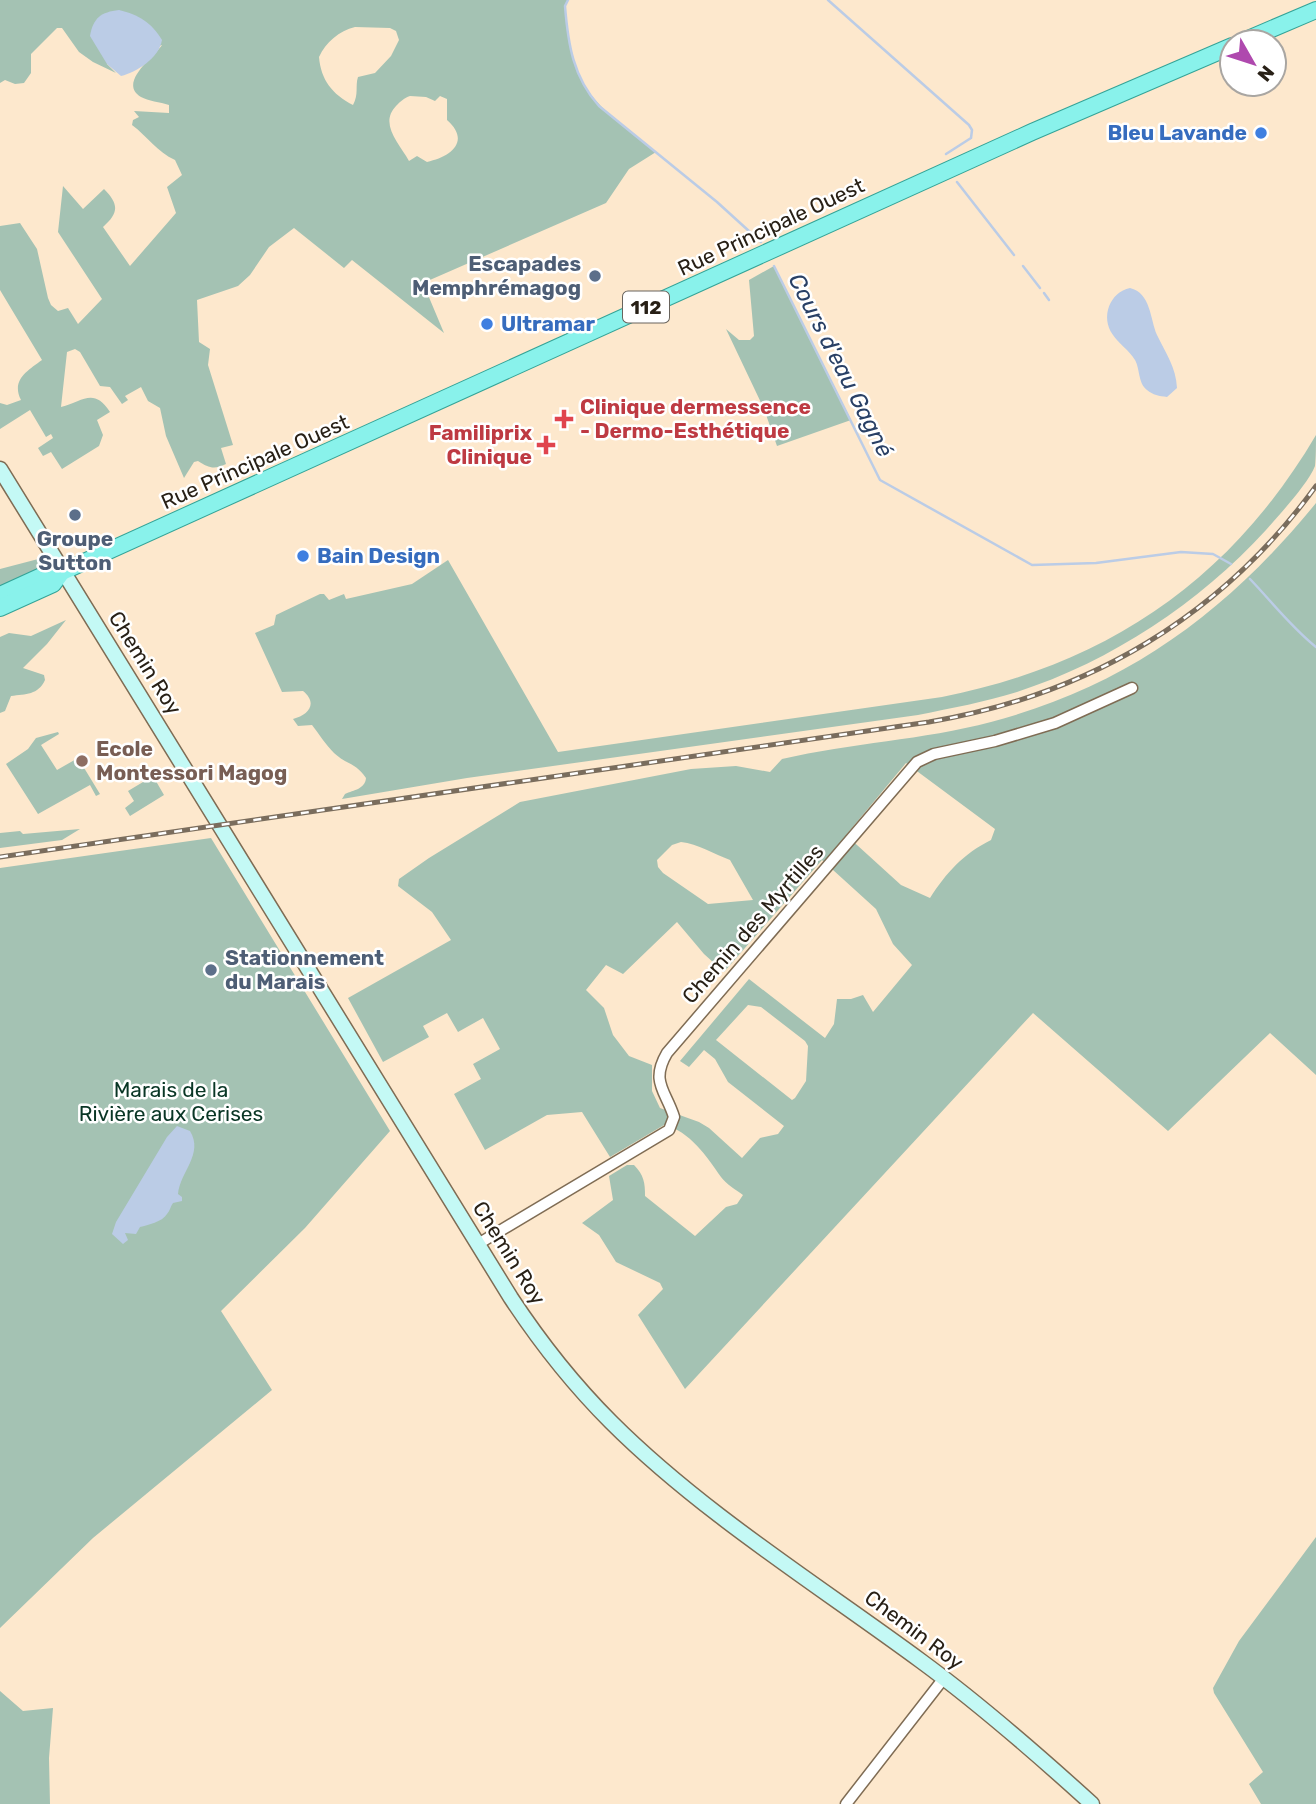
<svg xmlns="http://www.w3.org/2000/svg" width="1316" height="1804" font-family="Rubik,sans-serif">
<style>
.green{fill:#a4c2b3;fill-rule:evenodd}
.water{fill:#bbcce6}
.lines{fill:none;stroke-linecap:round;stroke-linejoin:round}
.stream{stroke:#bbcce6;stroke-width:2.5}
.street-casing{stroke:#7f6c54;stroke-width:13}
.secondary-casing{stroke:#7f6c54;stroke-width:17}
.primary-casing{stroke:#34a397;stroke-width:18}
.street{stroke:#fff;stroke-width:10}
.secondary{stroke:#c4f9f5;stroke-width:14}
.primary{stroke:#89f2eb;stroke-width:16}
.rail-casing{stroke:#7a6d5d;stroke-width:5}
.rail{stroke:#fff;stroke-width:2.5;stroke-dasharray:8;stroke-linecap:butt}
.shop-dot{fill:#3f7fe0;stroke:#fff;stroke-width:2.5}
.service-dot{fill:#5c6f8a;stroke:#fff;stroke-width:2.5}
.health-dot{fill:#e0444e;stroke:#fff;stroke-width:2.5}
.education-dot{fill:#8d6e63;stroke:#fff;stroke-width:2.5}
.labels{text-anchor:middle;stroke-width:5;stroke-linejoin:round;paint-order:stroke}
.shield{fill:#fff;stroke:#68635c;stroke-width:2}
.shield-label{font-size:19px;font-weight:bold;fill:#282016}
.shop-label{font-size:21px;font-weight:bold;fill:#366cbe;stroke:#fff;text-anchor:start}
.street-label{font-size:21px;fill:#282016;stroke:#fff}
.service-label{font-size:21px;font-weight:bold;fill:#4e5e75;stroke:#fff;text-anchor:end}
.health-label{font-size:21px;font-weight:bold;fill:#be3a42;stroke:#fff;text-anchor:start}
.education-label{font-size:21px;font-weight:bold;fill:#785e54;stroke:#fff;text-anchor:start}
.park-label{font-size:21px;fill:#093625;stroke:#fff}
.water-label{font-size:23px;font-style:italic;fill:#294065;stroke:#fff}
</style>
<rect width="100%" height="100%" fill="#fde8cd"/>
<g class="green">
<path d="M 0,0 L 568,0 L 565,6 C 573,94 592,100 656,152 L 629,169 L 606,203 L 423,283 L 444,333 L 352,260 L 344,268 L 294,228 L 269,247 L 250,275 L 238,286 L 197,300 L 199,342 L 210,349 L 208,365 L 233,445 L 221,448 L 226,464 C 214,470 209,468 198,461 L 194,462 L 184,478 L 166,436 L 160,408 L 148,401 L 141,387 L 125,396 L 128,400 L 122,404 L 110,387 L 100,386 L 80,352 L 75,349 L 67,352 L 61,407 C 83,401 94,387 110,412 L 97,420 L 103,435 L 99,446 L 62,469 L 51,452 L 43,456 L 38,448 L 53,438 L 51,434 L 46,437 L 30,410 L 0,429 L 0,403 L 7,405 L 21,400 C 11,380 27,371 42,360 L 0,290 L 0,226 L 20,223 L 37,249 L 48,298 L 51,305 L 58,311 L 68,308 L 78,324 L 102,299 L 58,232 L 63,186 L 83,209 L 104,189 C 119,204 119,213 103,227 L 130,266 L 176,213 L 167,187 L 182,175 L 175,160 C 157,152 148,137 132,125 L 133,120 L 139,117 L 134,111 L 169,113 L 169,105 C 160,102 148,101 141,97 C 117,83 155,56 162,45 L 107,64 L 116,73 L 93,62 L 79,52 L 62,28 L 57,28 L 31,54 L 31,73 L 24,83 L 15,84 L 5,80 L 0,83 ZM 355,27 L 390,28 L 396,31 L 399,40 L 391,56 L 375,73 L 358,77 C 355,86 359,94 353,105 C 332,94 321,80 319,57 C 326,42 339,31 355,27 ZM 410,96 L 426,97 L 435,101 L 440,96 L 447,99 L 447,120 C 471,141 451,157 427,162 L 417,156 L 409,161 C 399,143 379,124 396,106 C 401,101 404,98 410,96 Z"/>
<polygon points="774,266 851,420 777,446 764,409 726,329 739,340 750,340 754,336 749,280"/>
<path d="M 1316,435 C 1316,444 1316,458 1315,466 C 1308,484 1279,515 1266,530 C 1199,603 1112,661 1017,692 C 985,702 952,708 918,715 L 467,778 L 342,799 L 345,794 C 354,790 365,789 366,778 C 355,762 347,765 334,753 C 326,745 319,734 312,725 L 298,726 L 293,719 C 309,715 318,703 303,691 L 282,692 L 255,633 L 274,625 L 276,615 L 320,594 L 324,594 L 329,600 L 344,594 L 346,599 L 412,584 L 448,560 L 558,752 L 942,697 C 1107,664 1230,581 1316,435 Z"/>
<path d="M 1316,503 L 1316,1075 L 1270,1033 L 1168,1131 L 1033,1013 L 685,1389 L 638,1315 L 663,1289 L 660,1283 L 616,1262 L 599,1235 L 582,1223 L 613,1200 L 609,1176 L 627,1165 L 634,1165 C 644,1175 645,1183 645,1196 L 695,1236 L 726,1207 L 737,1204 L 743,1195 C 736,1190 726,1184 721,1177 C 707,1157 690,1131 664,1125 L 610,1157 L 582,1112 L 547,1115 L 485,1150 L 454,1094 L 481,1079 L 473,1064 L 500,1049 L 483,1018 L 458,1032 L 447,1013 L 423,1026 L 429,1037 L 383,1062 L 348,998 L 451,940 L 432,912 L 398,886 L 399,879 L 429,858 L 520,802 L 691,769 L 736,766 L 770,772 L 782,759 C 851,743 923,740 991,722 C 1128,686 1228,611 1316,503 ZM 906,763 L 995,829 L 991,840 C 963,854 947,872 930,898 L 901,885 L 846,835 ZM 681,842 C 698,844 714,854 730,860 L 753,900 L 708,904 L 663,873 L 658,867 L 657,860 L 672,845 ZM 822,860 L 876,909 L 893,944 L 912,965 L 873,1012 L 863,995 L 851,999 L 837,999 L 834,1024 L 825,1038 L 749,979 L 680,1061 L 689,1067 L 704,1050 L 715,1059 L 728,1082 L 784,1126 L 778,1134 L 760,1138 L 742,1158 L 709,1128 L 699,1122 L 660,1108 L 652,1091 L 652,1065 L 629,1056 L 613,1035 L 604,1008 L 586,990 L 606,965 L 623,974 L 677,922 L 704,954 L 724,972 ZM 748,1005 L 761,1007 L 805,1041 L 808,1046 L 806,1081 L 795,1098 L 792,1100 L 716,1040 Z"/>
<polygon points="42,558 42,565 38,571 0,589 0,569"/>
<path d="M 66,620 L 47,644 L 23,668 L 44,675 L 45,680 C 38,695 26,694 11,696 L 5,711 L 0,713 L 0,637 L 9,633 L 31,636 Z"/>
<polygon points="58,732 59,734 41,745 57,770 78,758 100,794 96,796 90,785 38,814 6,764 28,749 36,738"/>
<polygon points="153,776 164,795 130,816 125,808 134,801 128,791"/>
<polygon points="80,829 62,840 0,848 0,833 20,831 23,834"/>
<polygon points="211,838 390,1131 305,1228 221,1311 272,1390 93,1538 0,1628 0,868"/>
<polygon points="1316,1537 1316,1804 1261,1804 1249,1784 1263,1772 1214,1693 1213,1688 1239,1641"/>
<polygon points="0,1691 23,1711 53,1708 49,1758 50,1804 0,1804"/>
</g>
<g class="water">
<path d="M 119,10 C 139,15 151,22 162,40 C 159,58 137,72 121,76 L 107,64 L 90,36 C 93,18 101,12 119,10 Z"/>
<path d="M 1130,288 C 1151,293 1150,319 1157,335 C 1166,354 1176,367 1177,388 L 1167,397 C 1159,396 1153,395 1147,390 C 1138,383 1140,369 1135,360 C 1129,350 1119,344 1113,335 C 1100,317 1110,292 1130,288 Z"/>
<path d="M 177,1126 L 190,1131 C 204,1154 180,1172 178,1194 L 182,1197 L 182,1201 L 173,1203 C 170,1207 170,1211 167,1214 C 162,1222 148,1225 140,1227 L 136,1234 L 125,1233 L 128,1240 L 123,1244 L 112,1234 L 116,1222 L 167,1137 Z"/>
</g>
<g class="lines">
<g class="stream">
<path d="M 568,0 L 565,6 C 568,44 573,77 599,106 L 717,202 L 761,242"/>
<polyline points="828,0 969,125 972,130 971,138 946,154"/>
<polyline points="957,182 1014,255"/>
<polyline points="774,266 880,480 1032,565 1096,563 1181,552 1213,554 1231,564"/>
<polyline points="1023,266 1040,288"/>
<polyline points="1044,293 1049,300"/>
<path d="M 1250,579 C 1272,602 1291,627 1316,647"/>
</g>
<defs>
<g id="street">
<path d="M 478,1244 L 669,1130 L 674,1117 C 666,1091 650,1082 667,1053 L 917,762 L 934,754 L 995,741 L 1055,723 L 1132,688"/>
<polyline points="846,1804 944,1678"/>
</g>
<path id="secondary" d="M 0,469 L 511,1298 C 540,1342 573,1384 611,1422 C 701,1512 818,1585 921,1661 C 981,1705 1037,1754 1092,1804"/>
<g id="primary">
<polyline points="1241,42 1316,10"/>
<polyline points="0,595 46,574 62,572 1032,132 1232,46"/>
<polyline points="0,608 53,584 62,572"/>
</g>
</defs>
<use href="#street" class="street-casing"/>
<use href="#secondary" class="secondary-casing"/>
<use href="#primary" class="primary-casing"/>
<use href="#street" class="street"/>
<use href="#secondary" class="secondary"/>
<use href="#primary" class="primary"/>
<defs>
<path id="rail" d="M 0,857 L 929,722 C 1088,695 1221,617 1316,486"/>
</defs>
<use href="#rail" class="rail-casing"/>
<use href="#rail" class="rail"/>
</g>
<g class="shop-dot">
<circle cx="1261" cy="133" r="7"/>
<circle cx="487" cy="324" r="7"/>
<circle cx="303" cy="556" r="7"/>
</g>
<g class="service-dot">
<circle cx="595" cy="276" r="7"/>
<circle cx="75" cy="515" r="7"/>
<circle cx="211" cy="970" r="7"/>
</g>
<g class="health-dot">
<path d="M560.5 408.5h7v7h7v7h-7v7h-7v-7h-7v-7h7z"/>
<path d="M542.5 434.5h7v7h7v7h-7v7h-7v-7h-7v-7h7z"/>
</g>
<circle class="education-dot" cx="82" cy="761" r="7"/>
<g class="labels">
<rect class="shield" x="623" y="291.5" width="46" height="31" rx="5"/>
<g class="shield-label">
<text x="646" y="314">112</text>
</g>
<g class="shop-label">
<text x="1247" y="140" text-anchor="end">Bleu Lavande</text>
<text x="501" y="331">Ultramar</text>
<text x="317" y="563">Bain Design</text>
</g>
<g class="street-label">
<text transform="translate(771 227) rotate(-25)" y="7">Rue Principale Ouest</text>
<text transform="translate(255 462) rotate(-24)" y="7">Rue Principale Ouest</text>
<text transform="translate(145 663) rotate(58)" y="7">Chemin Roy</text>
<text transform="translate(753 924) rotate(-49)" y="7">Chemin des Myrtilles</text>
<text transform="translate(509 1253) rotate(58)" y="7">Chemin Roy</text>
<text transform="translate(914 1630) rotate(37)" y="7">Chemin Roy</text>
</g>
<g class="service-label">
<text x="581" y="271">Escapades<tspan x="581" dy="24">Memphrémagog</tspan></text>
<text x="75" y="546" text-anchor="middle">Groupe<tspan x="75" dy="24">Sutton</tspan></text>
<text x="225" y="965" text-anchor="start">Stationnement<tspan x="225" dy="24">du Marais</tspan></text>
</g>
<g class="health-label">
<text x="580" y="414">Clinique dermessence<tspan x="580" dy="24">- Dermo-Esthétique</tspan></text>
<text x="532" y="440" text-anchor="end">Familiprix<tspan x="532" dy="24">Clinique</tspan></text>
</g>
<g class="education-label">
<text x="96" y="756">Ecole<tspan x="96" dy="24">Montessori Magog</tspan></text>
</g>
<g class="park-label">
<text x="171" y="1097">Marais de la<tspan x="171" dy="24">Rivière aux Cerises</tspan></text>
</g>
<g class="water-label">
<text transform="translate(841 365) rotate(63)" y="8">Cours d'eau Gagné</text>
</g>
</g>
<g transform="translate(1253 63) rotate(129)"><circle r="33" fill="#ffffff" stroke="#a9a6a2" stroke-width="2"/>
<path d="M0-5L12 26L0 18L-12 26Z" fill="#af49ae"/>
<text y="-10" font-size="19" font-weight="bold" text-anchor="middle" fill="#282016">N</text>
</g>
</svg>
